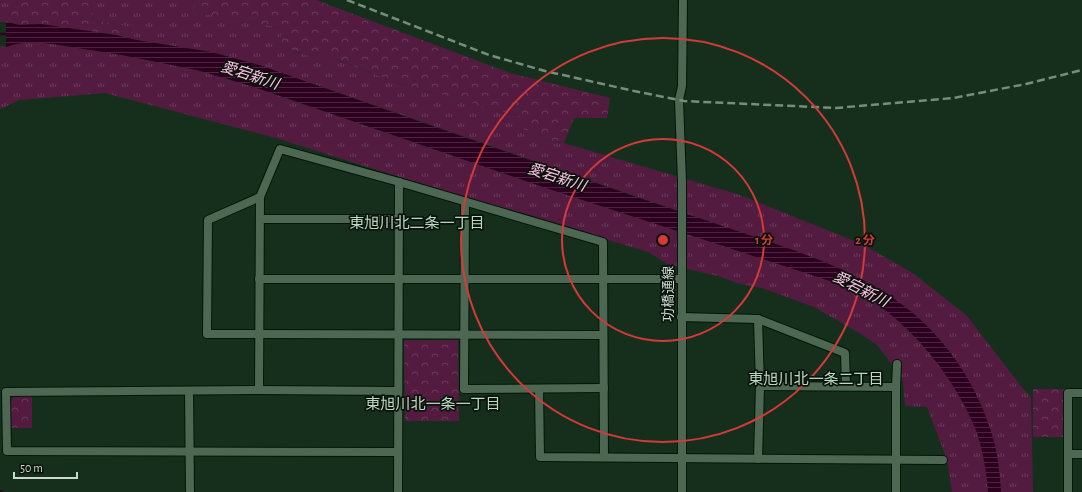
<svg xmlns="http://www.w3.org/2000/svg" width="1082" height="492" font-family="'Alegreya Sans','Noto Sans JP',sans-serif">
<style>
.grass{fill:url(#grass-tufts)}
.forest{fill:url(#forest-crowns)}
.water{fill:url(#water-rules)}
.lines{fill:none;stroke-linecap:round;stroke-linejoin:round}
.stream{stroke:#2e0020;stroke-width:2.5}
.minor-casing{stroke:#011707;stroke-width:10}
.minor{stroke:#4d6753;stroke-width:8}
.rail{stroke:#788c7d;stroke-width:2.5;stroke-dasharray:8 4;stroke-linecap:butt}
.ring{fill:none;stroke:#d53a38;stroke-width:2}
.labels{text-anchor:middle;stroke-width:3.5;stroke-linejoin:round;paint-order:stroke}
.street-label{font-size:14px;fill:#cad9cd;stroke:#0a140c}
.water-label{font-size:15px;font-style:italic;fill:#ffc2e5;stroke:#0a140c}
.neighbourhood-label{font-size:15px;fill:#bcd9c2;stroke:#0a140c}
.centre{fill:#d53a38;stroke:#0a140c;stroke-width:2}
.ring-label{font-size:12px;text-anchor:middle;font-weight:bold;fill:#d53a38;stroke:#0a140c;stroke-width:3.5;stroke-linejoin:round;paint-order:stroke}
</style>
<defs>
<pattern id="grass-tufts" width="24" height="20" patternUnits="userSpaceOnUse"><rect width="24" height="20" fill="#521b3f"/><path d="M3 7l-1-3M5 7V3M7 7l1-3M15 17l-1-3M17 17v-4M19 17l1-3" fill="none" stroke="#6a3c5a"/></pattern>
<pattern id="forest-crowns" width="20" height="18" patternUnits="userSpaceOnUse"><rect width="20" height="18" fill="#521b3f"/><path d="M2 6a3 3 0 1 1 6 0M12 15a3 3 0 1 1 6 0" fill="none" stroke="#6a3c5a"/></pattern>
<pattern id="water-rules" width="6" height="5" patternUnits="userSpaceOnUse"><rect width="6" height="5" fill="#2e0020"/><path d="M0 2.5h6" fill="none" stroke="#4b253f"/></pattern>
</defs>
<rect width="100%" height="100%" fill="#162f1d"/>
<g class="grass">
<path d="M 0,0 L 18,0 C 11,6 9,13 6,22 L 0,22 Z"/>
<polygon points="89,0 191,0 200,15 218,15 281,28 281,46 306,55 331,57 397,83 523,117 542,139 564,143 740,195 864,245 914,274 967,316 1024,390 1031,397 1033,492 952,492 947,460 927,407 905,406 903,381 885,355 876,344 859,333 814,307 762,288 740,284 718,276 669,265 648,252 412,181 276,138 105,93 20,100 0,109 0,46 6,47 16,44 33,42 53,44 122,55 197,70 251,86 549,189 675,230 675,210 259,65 211,52 136,40 130,27 94,20"/>
</g>
<g class="forest">
<path d="M 18,0 L 89,0 L 94,20 L 130,27 L 136,40 L 116,35 L 40,24 L 20,25 L 6,22 C 9,13 11,6 18,0 Z"/>
<polygon points="191,0 316,0 510,73 610,98 607,118 574,118 564,143 542,139 536,132 522,129 523,117 397,83 331,57 306,55 281,46 281,28 218,15 200,15"/>
<polygon points="404,340 458,340 459,421 405,421"/>
<polygon points="1033,389 1066,389 1065,437 1033,437"/>
<polygon points="16,394 32,395 32,428 11,428 11,400"/>
</g>
<path class="water" d="M 6,22 L 20,25 L 40,24 L 116,35 L 136,40 L 211,52 L 259,65 C 387,110 514,155 642,199 C 681,212 720,225 758,238 C 814,257 867,275 913,313 C 951,345 980,391 993,438 C 998,455 1000,474 1001,492 L 988,492 C 987,472 981,439 972,421 C 952,376 915,330 874,302 C 864,295 851,290 839,284 L 549,189 L 251,86 L 197,70 L 122,55 L 53,44 L 33,42 L 16,44 L 6,47 Z"/>
<g class="lines">
<g class="stream">
<polyline points="0,34 9,34"/>
<polyline points="0,491 2,492"/>
</g>
<defs>
<g id="minor">
<polyline points="260,197 208,220 207,334 603,335"/>
<polyline points="465,201 464,389 604,388"/>
<polyline points="260,219 399,219"/>
<polyline points="259,279 681,279"/>
<polyline points="681,317 758,319 845,353 846,386"/>
<polyline points="760,386 896,387"/>
<polyline points="539,389 540,457 943,460"/>
<polyline points="259,390 260,197 280,149 399,182 603,242 604,457"/>
<polyline points="189,391 190,492"/>
<polyline points="398,452 7,451 6,392 259,390 398,391"/>
<polyline points="1068,454 1082,454"/>
<polyline points="758,459 760,386 758,319"/>
<polyline points="398,492 399,182"/>
<polyline points="682,492 682,182 679,100 682,86 683,0"/>
<polyline points="896,492 896,387 897,364"/>
<polyline points="1068,492 1068,393 1082,393"/>
</g>
</defs>
<use href="#minor" class="minor-casing"/>
<use href="#minor" class="minor"/>
<polyline class="rail" points="347,0 489,55 545,71 634,91 684,101 836,108 953,98 1026,84 1082,70"/>
</g>
<g class="ring">
<circle cx="663" cy="240" r="101"/>
<circle cx="663" cy="240" r="202"/>
</g>
<g class="labels">
<g class="street-label">
<text transform="translate(668 294) rotate(-90)" y="5">功橋通線</text>
</g>
<g class="water-label">
<text transform="translate(250 75) rotate(18)" y="5">愛宕新川</text>
<text transform="translate(557 177) rotate(18)" y="5">愛宕新川</text>
<text transform="translate(861 289) rotate(27)" y="5">愛宕新川</text>
</g>
<g class="neighbourhood-label">
<text x="417" y="228">東旭川北二条一丁目</text>
<text x="816" y="384">東旭川北一条二丁目</text>
<text x="433" y="409">東旭川北一条一丁目</text>
</g>
</g>
<circle cx="663" cy="240" r="6" class="centre"/>
<g class="ring-label">
<text x="764" y="244">1 分</text>
<text x="865" y="244">2 分</text>
</g>
<path d="M14 472v6h63v-6" fill="none" stroke="#cad9cd" stroke-width="2"/>
<text x="20" y="472" font-size="12" fill="#cad9cd" stroke="#0a140c" stroke-width="3" paint-order="stroke">50 m</text>
</svg>
